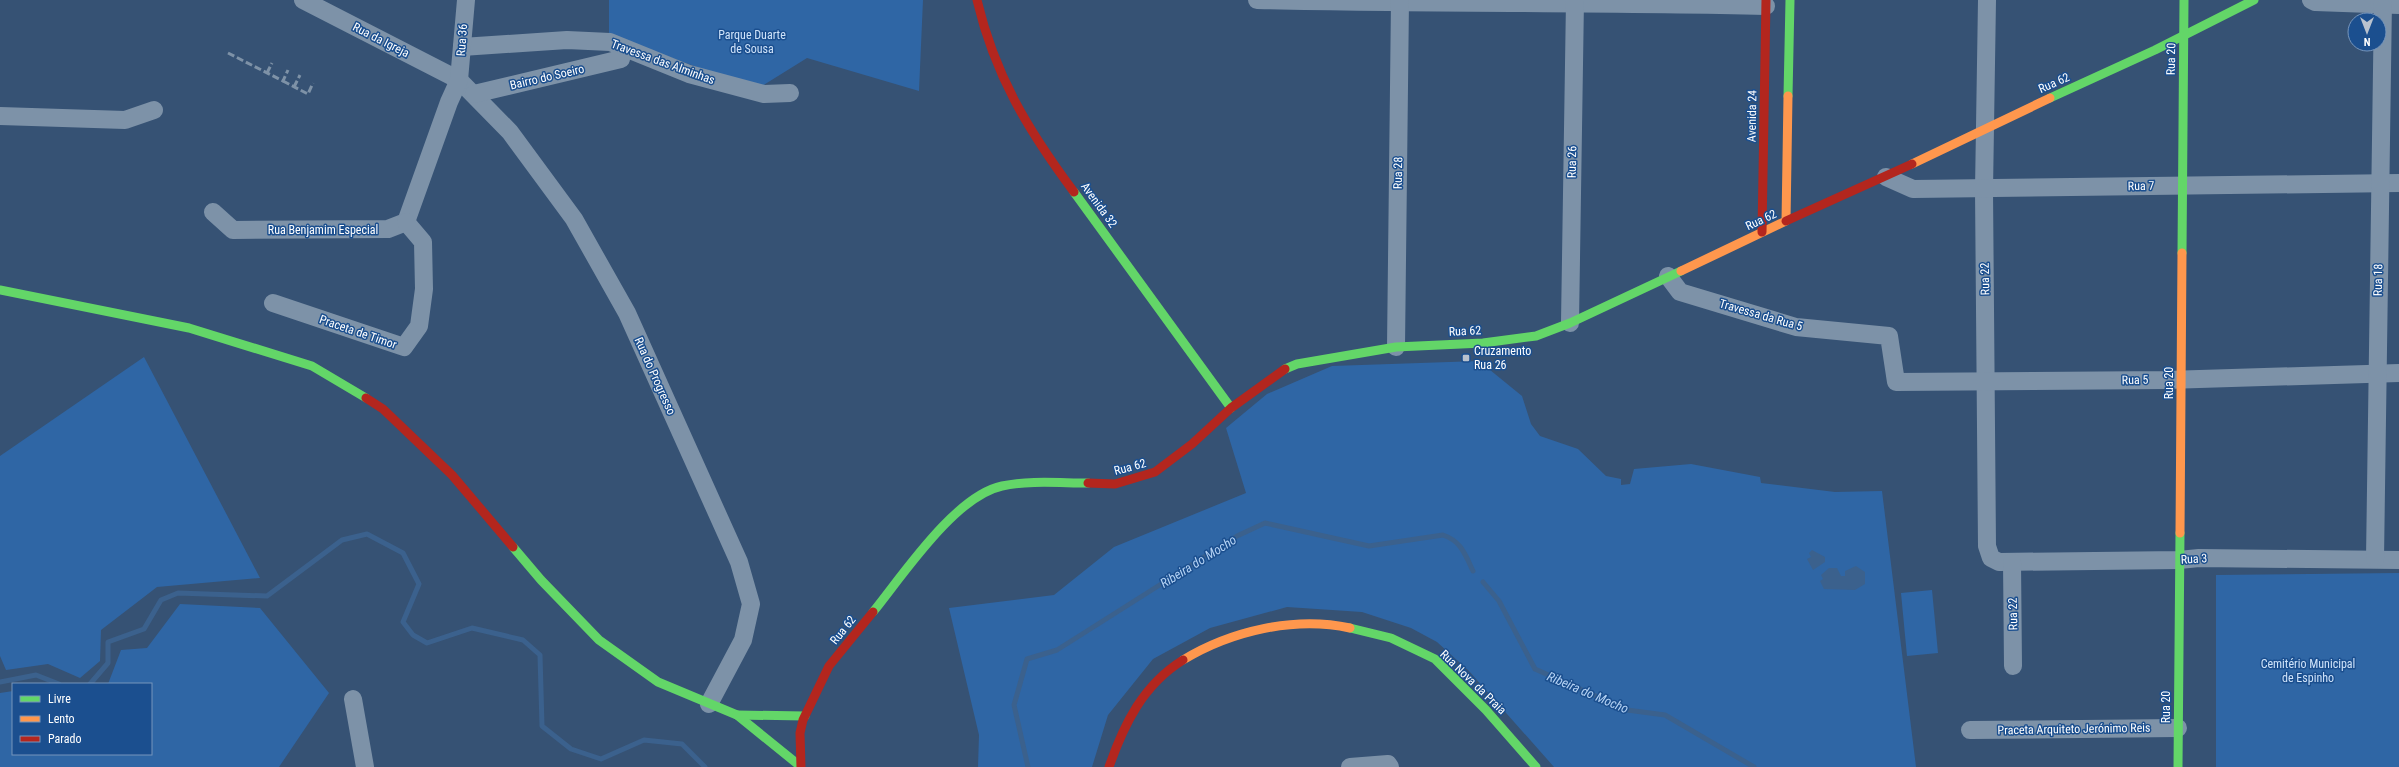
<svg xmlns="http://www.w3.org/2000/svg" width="2399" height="767" font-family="'Roboto Condensed',sans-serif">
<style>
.green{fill:#2f66a5}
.water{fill:#3b618d}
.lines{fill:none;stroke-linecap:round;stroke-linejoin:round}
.stream{stroke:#3b618d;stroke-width:5}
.street{stroke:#7d92a8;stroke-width:18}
.fast{stroke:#63d668;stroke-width:9}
.slow{stroke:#ff974d;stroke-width:9}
.jam{stroke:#b3261e;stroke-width:9}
.rail{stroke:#7e92a7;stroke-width:3;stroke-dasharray:7 3;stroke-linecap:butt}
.poi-dot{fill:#b9c2ce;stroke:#1b4f8f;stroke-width:1.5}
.labels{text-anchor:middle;stroke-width:3;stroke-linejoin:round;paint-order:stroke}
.park-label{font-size:12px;fill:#cfe3fa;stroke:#1b4f8f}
.street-label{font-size:12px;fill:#fff;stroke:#1b4f8f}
.poi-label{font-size:12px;fill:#fff;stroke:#1b4f8f;text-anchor:start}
.water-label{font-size:13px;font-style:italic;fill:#b5d3f5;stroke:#1b4f8f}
</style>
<rect width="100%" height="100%" fill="#365274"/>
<g class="green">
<polygon points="609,0 923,0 919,91 807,58 757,89 609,35"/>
<polygon points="144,357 260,578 157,587 101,630 100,661 80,678 48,664 6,670 0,656 0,456"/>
<polygon points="1479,361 1522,396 1531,424 1540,436 1578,449 1606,476 1621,479 1621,485 1630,484 1634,469 1691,464 1760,477 1761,483 1835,492 1882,491 1916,767 1554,767 1469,671 1437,642 1411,628 1362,612 1287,607 1210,628 1153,659 1108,715 1092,767 978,767 979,735 949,608 1054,595 1114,547 1246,493 1226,428 1267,394 1332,366"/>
<polygon points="2399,573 2399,767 2216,767 2216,575"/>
<polygon points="1932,590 1938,653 1907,656 1901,593"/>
<polygon points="180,604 260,608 329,693 279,767 0,767 0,693 13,691 13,754 151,754 151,684 108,684 121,650 147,648"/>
</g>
<g class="water">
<polygon points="1812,550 1825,557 1825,562 1813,570 1807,559 1811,557 1809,553"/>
<polygon points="1856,566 1865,572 1865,584 1855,590 1824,589 1820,581 1823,579 1821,575 1829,568 1837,568 1841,576 1845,576 1845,571"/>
</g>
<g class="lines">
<g class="stream">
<polyline points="1483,582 1499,601 1535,669 1627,710 1665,715 1754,767"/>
<polyline points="0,682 36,675 59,684"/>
<polyline points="90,684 108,663 108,642 144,629 161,600 178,593 267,596 342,540 367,534 403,553 419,584 403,622 413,635 427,643 472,628 523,640 540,655 542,726 571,749 601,759 644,740 682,744 705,767"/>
<path d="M 1028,767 L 1014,705 L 1027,659 L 1057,650 L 1237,536 L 1265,523 L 1369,546 L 1443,535 C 1461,541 1465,554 1473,571"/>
</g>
<g class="street">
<polyline points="303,0 459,80 510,132 574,219 627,313 739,562 751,604 743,640 709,704"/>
<path d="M 1257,0 C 1427,4 1596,2 1766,6"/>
<polyline points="1987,0 1984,190 1987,546 1991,558 1999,562 2179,560 2199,558 2399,560"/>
<polyline points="2311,0 2315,2 2399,5"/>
<polyline points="462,47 567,40 610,42 689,74 764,94 790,93"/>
<polyline points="474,94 621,59"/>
<polyline points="0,116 125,120 154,110"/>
<polyline points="1886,177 1913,189 2399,183"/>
<polyline points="213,212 233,230 388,229 406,222 449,102 459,80 466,0"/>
<polyline points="1668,276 1680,292 1796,327 1889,336 1896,382 2167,380 2399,373"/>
<polyline points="273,303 404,347 419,326 424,289 423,242 406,222"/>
<polyline points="1570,323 1575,0"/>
<polyline points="1396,347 1400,0"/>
<polyline points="2375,559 2383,0"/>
<polyline points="2012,562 2013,666"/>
<polyline points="353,699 365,767"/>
<polyline points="1970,730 2178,728"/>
<polyline points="1350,767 1388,764 1390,767"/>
</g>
<g class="fast">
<polyline points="1788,96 1790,0"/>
<polyline points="2050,98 2155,50 2254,0"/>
<polyline points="1074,192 1231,408"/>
<polyline points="2182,253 2184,0"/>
<polyline points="0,290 189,328 312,366 366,398"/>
<polyline points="1285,369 1297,364 1396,347 1483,343 1536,336 1570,323 1681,271"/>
<polyline points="513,547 541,580 599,640 658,682 737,715 800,766"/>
<path d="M 873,612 C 903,575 955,496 1002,486 C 1030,480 1060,483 1088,483"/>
<polyline points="1350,628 1391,638 1435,659 1486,710 1536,767"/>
<polyline points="737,715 805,716"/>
<polyline points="2178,767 2180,533"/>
</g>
<g class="slow">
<polyline points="1912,164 2050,98"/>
<polyline points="1681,271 1786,221 1788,96"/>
<polyline points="2180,533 2182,253"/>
<path d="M 1183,660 C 1231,631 1294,616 1350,628"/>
</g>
<g class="jam">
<path d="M 977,0 C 995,76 1028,130 1074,192"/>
<polyline points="1786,221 1912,164"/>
<polyline points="1762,232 1766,0"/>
<polyline points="366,398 383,409 452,475 513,547"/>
<polyline points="1088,483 1115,484 1155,472 1192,444 1231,408 1285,369"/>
<polyline points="801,767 800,733 803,720 829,666 873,612"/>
<path d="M 1109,767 C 1124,724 1143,685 1183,660"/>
</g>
<g class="rail">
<polyline points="228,53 283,81 288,70"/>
<polyline points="267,73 272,63"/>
<polyline points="283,81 308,94 313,83"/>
<polyline points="294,87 300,75"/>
</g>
</g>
<rect class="poi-dot" x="1462" y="354" width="8" height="8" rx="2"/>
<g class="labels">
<g class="park-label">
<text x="752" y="39">Parque Duarte<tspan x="752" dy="14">de Sousa</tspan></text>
<text x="2308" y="668">Cemitério Municipal<tspan x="2308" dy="14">de Espinho</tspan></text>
</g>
<g class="street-label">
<text transform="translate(381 40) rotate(27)" y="4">Rua da Igreja</text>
<text transform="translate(462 40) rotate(-86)" y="4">Rua 36</text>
<text transform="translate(2171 59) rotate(-89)" y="4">Rua 20</text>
<text transform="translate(663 62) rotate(20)" y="4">Travessa das Alminhas</text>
<text transform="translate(547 77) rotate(-13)" y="4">Bairro do Soeiro</text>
<text transform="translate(2054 83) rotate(-24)" y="4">Rua 62</text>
<text transform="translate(1752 116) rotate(-89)" y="4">Avenida 24</text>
<text transform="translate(1572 162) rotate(-89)" y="4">Rua 26</text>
<text transform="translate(1398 173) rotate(-89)" y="4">Rua 28</text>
<text transform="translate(2141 186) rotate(-1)" y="4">Rua 7</text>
<text transform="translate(1099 205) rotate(54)" y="4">Avenida 32</text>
<text transform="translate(1761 220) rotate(-25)" y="4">Rua 62</text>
<text x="323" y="234">Rua Benjamim Especial</text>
<text transform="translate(1985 279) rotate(-91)" y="4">Rua 22</text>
<text transform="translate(2378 280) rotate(-89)" y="4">Rua 18</text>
<text transform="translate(1761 315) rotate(16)" y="4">Travessa da Rua 5</text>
<text transform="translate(1465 331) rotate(-3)" y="4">Rua 62</text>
<text transform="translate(358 332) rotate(19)" y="4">Praceta de Timor</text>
<text transform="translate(655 376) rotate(66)" y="4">Rua do Progresso</text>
<text transform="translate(2135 380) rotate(-1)" y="4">Rua 5</text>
<text transform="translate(2169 383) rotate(-90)" y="4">Rua 20</text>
<text transform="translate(1130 467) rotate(-15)" y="4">Rua 62</text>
<text transform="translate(2194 559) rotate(-3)" y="4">Rua 3</text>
<text transform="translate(2013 614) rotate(-91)" y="4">Rua 22</text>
<text transform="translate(843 630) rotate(-51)" y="4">Rua 62</text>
<text transform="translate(1473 682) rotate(44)" y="4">Rua Nova da Praia</text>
<text transform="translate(2166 707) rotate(-90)" y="4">Rua 20</text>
<text transform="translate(2074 729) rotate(-1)" y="4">Praceta Arquiteto Jerónimo Reis</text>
</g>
<g class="poi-label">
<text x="1474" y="355">Cruzamento<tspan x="1474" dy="14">Rua 26</tspan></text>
</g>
<g class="water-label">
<text transform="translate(1198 561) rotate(-32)" y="5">Ribeira do Mocho</text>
<text transform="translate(1588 692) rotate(23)" y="5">Ribeira do Mocho</text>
</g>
</g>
<rect x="12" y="683" width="140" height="72" fill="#1b4f8f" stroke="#7695bc"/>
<rect x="20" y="696" width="20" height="6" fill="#63d668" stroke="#7695bc"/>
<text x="48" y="703" font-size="12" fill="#ffffff">Livre</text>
<rect x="20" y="716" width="20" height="6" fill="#ff974d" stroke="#7695bc"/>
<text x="48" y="723" font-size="12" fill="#ffffff">Lento</text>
<rect x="20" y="736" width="20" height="6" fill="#b3261e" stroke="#7695bc"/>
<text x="48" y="743" font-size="12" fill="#ffffff">Parado</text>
<g transform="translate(2367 32) rotate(180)"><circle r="19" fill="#1b4f8f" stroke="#7695bc"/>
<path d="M0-3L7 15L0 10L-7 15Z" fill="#b9c2ce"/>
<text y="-6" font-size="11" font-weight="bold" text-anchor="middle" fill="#ffffff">N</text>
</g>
</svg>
